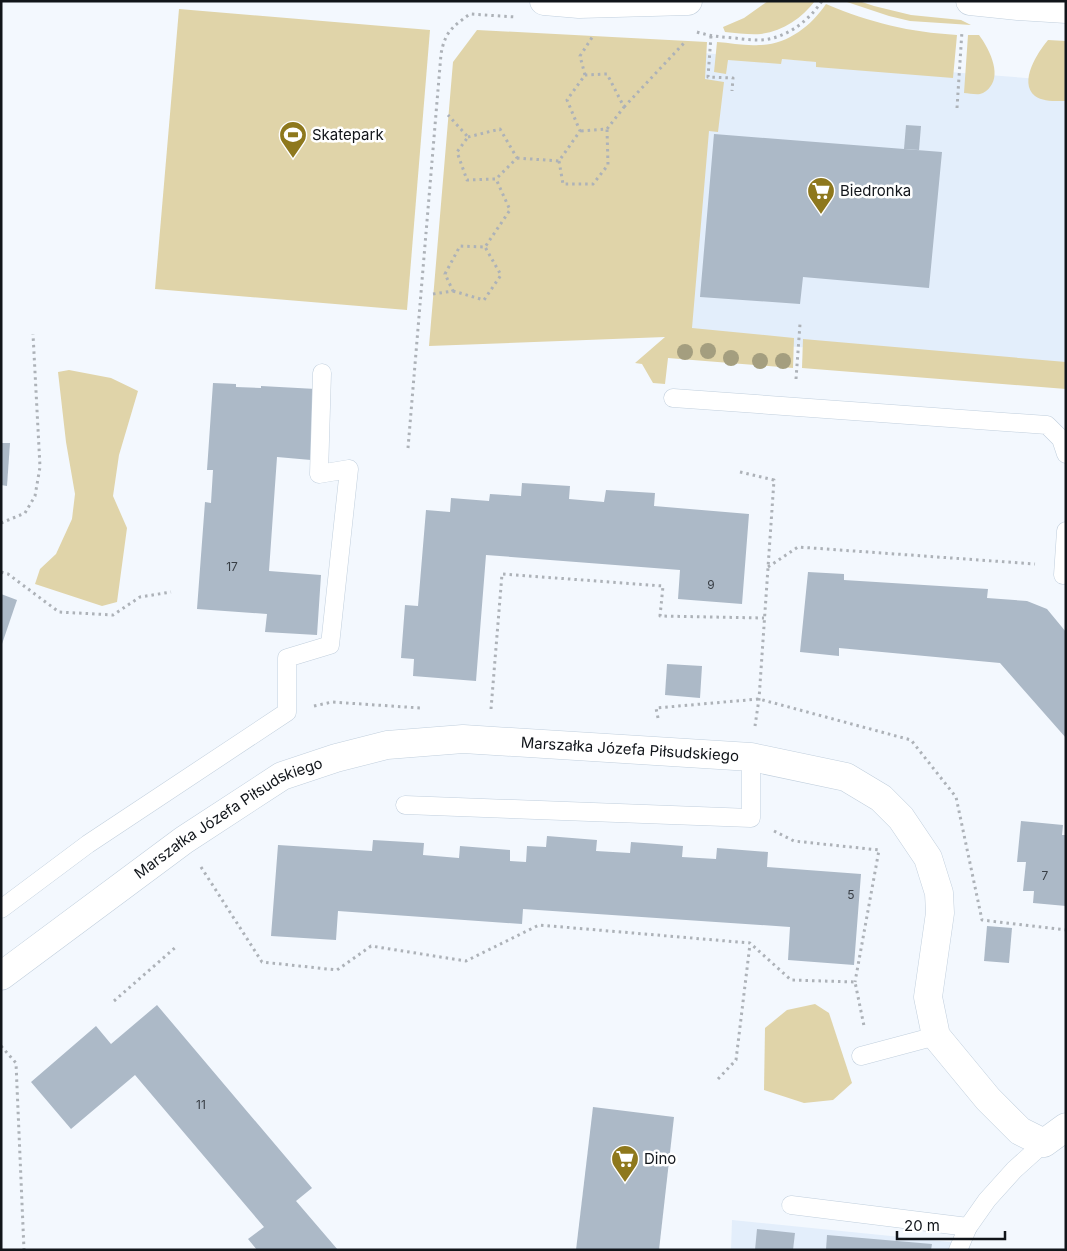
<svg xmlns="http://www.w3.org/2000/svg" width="1067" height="1251" font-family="Inter,sans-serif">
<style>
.built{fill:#e3eefb}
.green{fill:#e0d4a9}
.building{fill:#acb9c7}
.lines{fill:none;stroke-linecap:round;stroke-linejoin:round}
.service-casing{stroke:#c1cfdd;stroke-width:19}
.minor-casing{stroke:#c1cfdd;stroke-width:29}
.path{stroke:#adb2b8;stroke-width:3;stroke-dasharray:2.5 4;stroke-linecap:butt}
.service{stroke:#fff;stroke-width:18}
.minor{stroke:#fff;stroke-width:28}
.tree{fill:#a49e7f}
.labels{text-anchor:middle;stroke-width:5;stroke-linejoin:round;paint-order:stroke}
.number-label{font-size:12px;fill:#383e45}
.poi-label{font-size:15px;fill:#11151a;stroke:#fff;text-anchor:start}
.street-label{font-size:15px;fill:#11151a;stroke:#fff}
</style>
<rect width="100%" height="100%" fill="#f3f8fe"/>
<g class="built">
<polygon points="690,52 1066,81 1066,367 666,337"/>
<polygon points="732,1220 970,1244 970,1250 731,1250"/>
</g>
<g class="green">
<path d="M 768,1 L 815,1 C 802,18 783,31 761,34 C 750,35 737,33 725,32 L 723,27 L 744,18 Z"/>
<polygon points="844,1 859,1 874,6 911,15 961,20 971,25 910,21 889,16"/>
<path d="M 826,4 C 871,23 909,32 957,35 L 953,78 L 816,67 L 816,62 L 782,59 L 781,64 L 728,60 L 726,74 L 714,72 L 717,42 C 731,43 745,46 759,45 C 787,45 811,26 826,4 Z"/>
<polygon points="179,9 430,30 407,310 155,289"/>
<polygon points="477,30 707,42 705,79 724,82 718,132 709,131 692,328 794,338 793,368 668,358 665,384 653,383 642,364 635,363 665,337 429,346 453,62"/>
<path d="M 968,35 L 979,35 C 988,47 1002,73 990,87 C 988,90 984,93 980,94 C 975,95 969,93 964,93 Z"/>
<path d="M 1048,40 L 1066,41 L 1066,101 C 1057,101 1043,102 1035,96 C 1018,82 1038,52 1048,40 Z"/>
<polygon points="803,339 1066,362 1066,389 802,368"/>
<polygon points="69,370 111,378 138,391 119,455 113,496 127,528 117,602 102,606 35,584 40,569 56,554 72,519 75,494 66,442 58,372"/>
<polygon points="815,1004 829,1013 852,1083 833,1100 804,1103 764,1090 765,1028 787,1010"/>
</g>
<g class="building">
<polygon points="906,125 921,126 919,150 904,149"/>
<polygon points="714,134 942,152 929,288 803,277 800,304 700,297"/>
<polygon points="213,383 236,384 236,387 261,388 261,386 316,389 311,460 277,457 269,571 321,575 317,635 265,632 267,614 197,609 205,502 211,503 213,470 207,470"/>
<polygon points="1,443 10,443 7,486 1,485"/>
<polygon points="522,483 570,486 569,499 604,502 606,490 655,493 654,506 749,514 742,604 678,599 680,570 486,555 476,681 413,676 414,659 401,658 405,605 418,606 426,510 450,512 451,498 489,501 490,494 521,496"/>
<polygon points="808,572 844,574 844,580 988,589 987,598 1027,601 1047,609 1066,632 1066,738 1000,663 839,648 839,656 800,652"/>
<polygon points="1,594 17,600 2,644 1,644"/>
<polygon points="667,664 702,666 700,698 665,695"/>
<polygon points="1021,821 1063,825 1062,835 1066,835 1066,906 1033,903 1034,891 1023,891 1026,862 1017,862"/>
<polygon points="547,836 597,840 596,851 630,853 631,842 683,846 682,857 716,859 717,848 768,852 767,867 861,874 854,965 788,960 790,927 523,909 522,924 338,911 336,940 271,936 278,845 372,851 373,840 424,843 423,855 459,858 460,846 510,850 510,861 526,862 527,846 546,847"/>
<polygon points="987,926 1012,928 1009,963 984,961"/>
<polygon points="157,1005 312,1188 296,1201 338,1250 257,1250 248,1239 264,1227 135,1075 71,1129 31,1082 96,1026 111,1044"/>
<polygon points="593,1107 674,1117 659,1250 576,1250"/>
<polygon points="757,1229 795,1233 793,1250 755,1250"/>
<polygon points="827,1235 932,1244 931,1250 826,1250"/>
</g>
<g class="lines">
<defs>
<g id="service">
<polyline points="673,398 1047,425 1061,439 1066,454"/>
<polyline points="1063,575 1066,531"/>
<polyline points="405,805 751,818 751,757"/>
<polyline points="1,909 88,844 287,712 287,658 330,645 349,469 319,474 322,373"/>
<polyline points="861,1056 936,1036"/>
<polyline points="791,1205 968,1227"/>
<polyline points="958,1250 968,1227 987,1200 1014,1170 1044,1143"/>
</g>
<g id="minor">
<polyline points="544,1 579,4 688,1"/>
<polyline points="970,1 1018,6 1066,9"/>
<path id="s1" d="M 1,976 L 184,840 L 282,776 L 336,758 L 387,745 L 463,739 L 751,757 L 846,777 L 881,798 L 901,818 L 928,858 L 939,893 L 940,913 L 928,997 L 936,1036 L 988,1099 L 1020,1131 L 1044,1143 L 1066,1127"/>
</g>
</defs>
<use href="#service" class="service-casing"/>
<use href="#minor" class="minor-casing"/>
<g class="path">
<path d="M 697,32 C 709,36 721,37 735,38 C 742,39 750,40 758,40 C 784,40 808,22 822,1"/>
<polyline points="711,36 708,77 733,78 732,91"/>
<polyline points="585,75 580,56 593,36"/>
<polyline points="624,107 685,42"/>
<polyline points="957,108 962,31"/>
<polyline points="468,137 500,129 517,158 496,179"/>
<polyline points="517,158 559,161 580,131 567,100 585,75 607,74 624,107 607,129 580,131"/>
<polyline points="559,161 563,184 593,184 608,165 607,129"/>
<polyline points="453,291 484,300 501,275 485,247"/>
<polyline points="433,294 453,291 445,274 460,246 485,247 510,210 496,179 467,180 457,152 468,137 448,115"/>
<polyline points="796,379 800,324"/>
<path d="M 408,448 L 441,54 C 445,32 452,27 470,14 L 516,17"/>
<polyline points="740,472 774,480 759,699 755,726"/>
<polyline points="1,523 25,513 35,496 40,467 33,334"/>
<polyline points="768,567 798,547 1035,564"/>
<polyline points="1,572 8,574 59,612 113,615 140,597 171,592"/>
<polyline points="314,706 332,702 420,708"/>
<polyline points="491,709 502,574 663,586 660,616 764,618"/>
<polyline points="658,718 656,708 759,699 911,740 956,797 982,920 1066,930"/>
<polyline points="774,831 794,841 879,850 855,982"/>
<polyline points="201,867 262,962 337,970 371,946 466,961 539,925 750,943 791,980 855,982 864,1026"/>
<polyline points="114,1001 177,946"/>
<polyline points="1,1046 16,1063 24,1250"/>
<polyline points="718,1079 736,1060 750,944"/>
</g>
<use href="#service" class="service"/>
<use href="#minor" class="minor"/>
</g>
<g class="tree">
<circle cx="708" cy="351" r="8"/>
<circle cx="685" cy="352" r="8"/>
<circle cx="731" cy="358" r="8"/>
<circle cx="760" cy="361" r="8"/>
<circle cx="783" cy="361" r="8"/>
</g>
<defs>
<symbol id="stadium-pin" viewBox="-11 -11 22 30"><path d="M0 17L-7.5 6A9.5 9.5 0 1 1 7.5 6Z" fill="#8e781d" stroke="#fff"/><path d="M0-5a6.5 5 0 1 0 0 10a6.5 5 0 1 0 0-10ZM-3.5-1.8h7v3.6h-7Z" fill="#fff"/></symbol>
<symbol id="supermarket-pin" viewBox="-11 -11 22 30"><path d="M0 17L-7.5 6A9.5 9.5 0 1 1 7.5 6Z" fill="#8e781d" stroke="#fff"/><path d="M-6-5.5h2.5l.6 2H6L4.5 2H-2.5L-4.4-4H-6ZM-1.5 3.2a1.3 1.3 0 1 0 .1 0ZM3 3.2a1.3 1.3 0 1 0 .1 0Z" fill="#fff"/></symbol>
</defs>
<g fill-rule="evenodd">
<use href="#stadium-pin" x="277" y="119" width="32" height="43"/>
<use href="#supermarket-pin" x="805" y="175" width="32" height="43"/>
<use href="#supermarket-pin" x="609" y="1143" width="32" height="43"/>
</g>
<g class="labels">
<g class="number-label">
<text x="232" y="571">17</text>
<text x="711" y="589">9</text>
<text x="1045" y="880">7</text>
<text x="851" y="899">5</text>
<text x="201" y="1109">11</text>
</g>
<g class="poi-label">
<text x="312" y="140">Skatepark</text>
<text x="840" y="196">Biedronka</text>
<text x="644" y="1164">Dino</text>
</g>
<g class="street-label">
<text dy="5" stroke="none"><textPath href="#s1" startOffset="698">Marszałka Józefa Piłsudskiego</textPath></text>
<text dy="5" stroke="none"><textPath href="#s1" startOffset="278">Marszałka Józefa Piłsudskiego</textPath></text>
</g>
</g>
<rect width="1067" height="1251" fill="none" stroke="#11151a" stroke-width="5"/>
<path d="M897 1231v8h108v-8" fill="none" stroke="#11151a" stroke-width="2.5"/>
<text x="904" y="1231" font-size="15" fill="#11151a" stroke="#ffffff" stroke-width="4" paint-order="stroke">20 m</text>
</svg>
